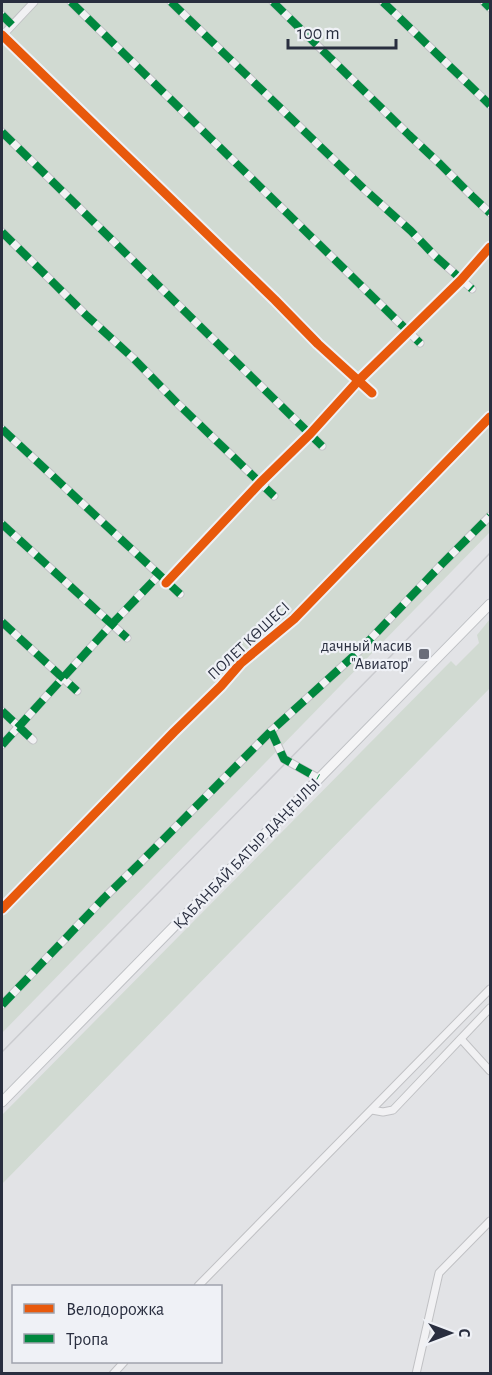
<svg xmlns="http://www.w3.org/2000/svg" width="492" height="1375" font-family="'Alegreya Sans',sans-serif">
<style>
.green{fill:#d1dad2}
.lines{fill:none;stroke-linecap:round;stroke-linejoin:round}
.minor-casing{stroke:#c0c1c4;stroke-width:9}
.major-casing{stroke:#bec0c4;stroke-width:11}
.minor{stroke:#f1f1f3;stroke-width:7}
.major{stroke:#f5f5f6;stroke-width:9}
.tram{stroke:#cacbcf;stroke-width:1.5}
.quiet{stroke:#00873e;stroke-width:8;stroke-dasharray:15 8;stroke-linecap:butt}
.cycleway-casing{stroke:#eff1f6;stroke-width:13}
.cycleway{stroke:#e8590c;stroke-width:9}
.poi-dot{fill:#6a6d79;stroke:#eff1f6;stroke-width:2}
.labels{text-anchor:middle;stroke-width:4.5;stroke-linejoin:round;paint-order:stroke}
.street-label{font-size:16px;fill:#292e3f;stroke:#eff1f6}
.poi-label{font-size:16px;fill:#292e3f;stroke:#eff1f6;text-anchor:end}
</style>
<rect width="100%" height="100%" fill="#e2e3e6"/>
<g class="green">
<polygon points="2,2 490,2 490,532 2,1033"/>
<polygon points="490,619 490,688 2,1184 2,1115 451,661 456,666 479,643 477,635"/>
</g>
<g class="lines">
<defs>
<g id="minor">
<polyline points="71,2 420,343"/>
<polyline points="171,2 364,189 411,231 435,256 472,289"/>
<polyline points="273,2 409,135 440,164 473,197 490,213"/>
<polyline points="383,2 490,105"/>
<polyline points="484,2 490,8"/>
<polyline points="2,15 12,25"/>
<polyline points="2,35 275,300 318,344 372,393"/>
<polyline points="2,36 34,2"/>
<polyline points="2,132 322,446"/>
<polyline points="2,232 87,316 133,358 177,403 274,496"/>
<polyline points="2,429 180,594"/>
<polyline points="2,524 127,638"/>
<polyline points="166,583 260,483 310,434 358,381 461,280 490,247"/>
<polyline points="2,622 77,691"/>
<polyline points="2,711 33,740"/>
<polyline points="271,731 284,759 318,778"/>
<polyline points="2,745 111,625 158,576"/>
<polyline points="2,909 174,732 221,686 241,663 294,619 490,417"/>
<polyline points="2,1005 104,898 141,862 271,731 359,651 442,564 490,516"/>
<polyline points="461,1039 490,1071"/>
<polyline points="372,1110 383,1112 393,1110 490,1008"/>
<polyline points="198,1286 490,989"/>
<polyline points="113,1374 124,1362"/>
<polyline points="416,1374 439,1273 490,1221"/>
</g>
<polyline id="major" points="2,1102 490,604"/>
</defs>
<use href="#minor" class="minor-casing"/>
<use href="#major" class="major-casing"/>
<use href="#minor" class="minor"/>
<use href="#major" class="major"/>
<polyline class="tram" points="2,1052 433,613 490,553"/>
<g class="quiet">
<polyline points="71,2 420,343"/>
<polyline points="171,2 364,189 411,231 435,256 472,289"/>
<polyline points="273,2 409,135 440,164 473,197 490,213"/>
<polyline points="383,2 490,105"/>
<polyline points="484,2 490,8"/>
<polyline points="2,15 12,25"/>
<polyline points="2,132 322,446"/>
<polyline points="2,232 87,316 133,358 177,403 274,496"/>
<polyline points="2,429 180,594"/>
<polyline points="2,524 127,638"/>
<polyline points="2,622 77,691"/>
<polyline points="2,711 33,740"/>
<polyline points="271,731 284,759 318,778"/>
<polyline points="2,745 111,625 158,576"/>
<polyline points="2,1005 104,898 141,862 271,731 359,651 442,564 490,516"/>
</g>
<defs>
<g id="cycleway">
<polyline points="2,35 275,300 318,344 372,393"/>
<polyline points="166,583 260,483 310,434 358,381 461,280 490,247"/>
<polyline points="2,909 174,732 221,686 241,663 294,619 490,417"/>
</g>
</defs>
<use href="#cycleway" class="cycleway-casing"/>
<use href="#cycleway" class="cycleway"/>
</g>
<rect class="poi-dot" x="418" y="648" width="12" height="12" rx="3"/>
<g class="labels">
<g class="street-label">
<text transform="translate(248 640) rotate(-43)" y="6">ПОЛЕТ КӨШЕСІ</text>
<text transform="translate(246 853) rotate(-46)" y="6">ҚАБАНБАЙ БАТЫР ДАҢҒЫЛЫ</text>
</g>
<g class="poi-label">
<text x="412" y="651">дачный масив<tspan x="412" dy="18">"Авиатор"</tspan></text>
</g>
</g>
<rect width="492" height="1375" fill="none" stroke="#292e3f" stroke-width="6"/>
<rect x="12" y="1285" width="210" height="78" fill="#eff1f6" stroke="#a0a3ad" stroke-width="1.5"/>
<rect x="24" y="1304" width="30" height="9" fill="#e8590c" stroke="#a0a3ad" stroke-width="1.5"/>
<text x="66" y="1315" font-size="18" fill="#292e3f">Велодорожка</text>
<rect x="24" y="1334" width="30" height="9" fill="#00873e" stroke="#a0a3ad" stroke-width="1.5"/>
<text x="66" y="1345" font-size="18" fill="#292e3f">Тропа</text>
<g transform="translate(450 1333) rotate(90)" stroke="#eff1f6" stroke-width="4.5" paint-order="stroke">
<path d="M0-4.5L10 22L0 15L-10 22Z" fill="#292e3f"/>
<text y="-9" font-size="16" font-weight="bold" text-anchor="middle" fill="#292e3f">С</text>
</g>
<path d="M288 39v9h108v-9" fill="none" stroke="#292e3f" stroke-width="3"/>
<text x="297" y="39" font-size="18" fill="#292e3f" stroke="#eff1f6" stroke-width="4.5" paint-order="stroke">100 m</text>
</svg>
